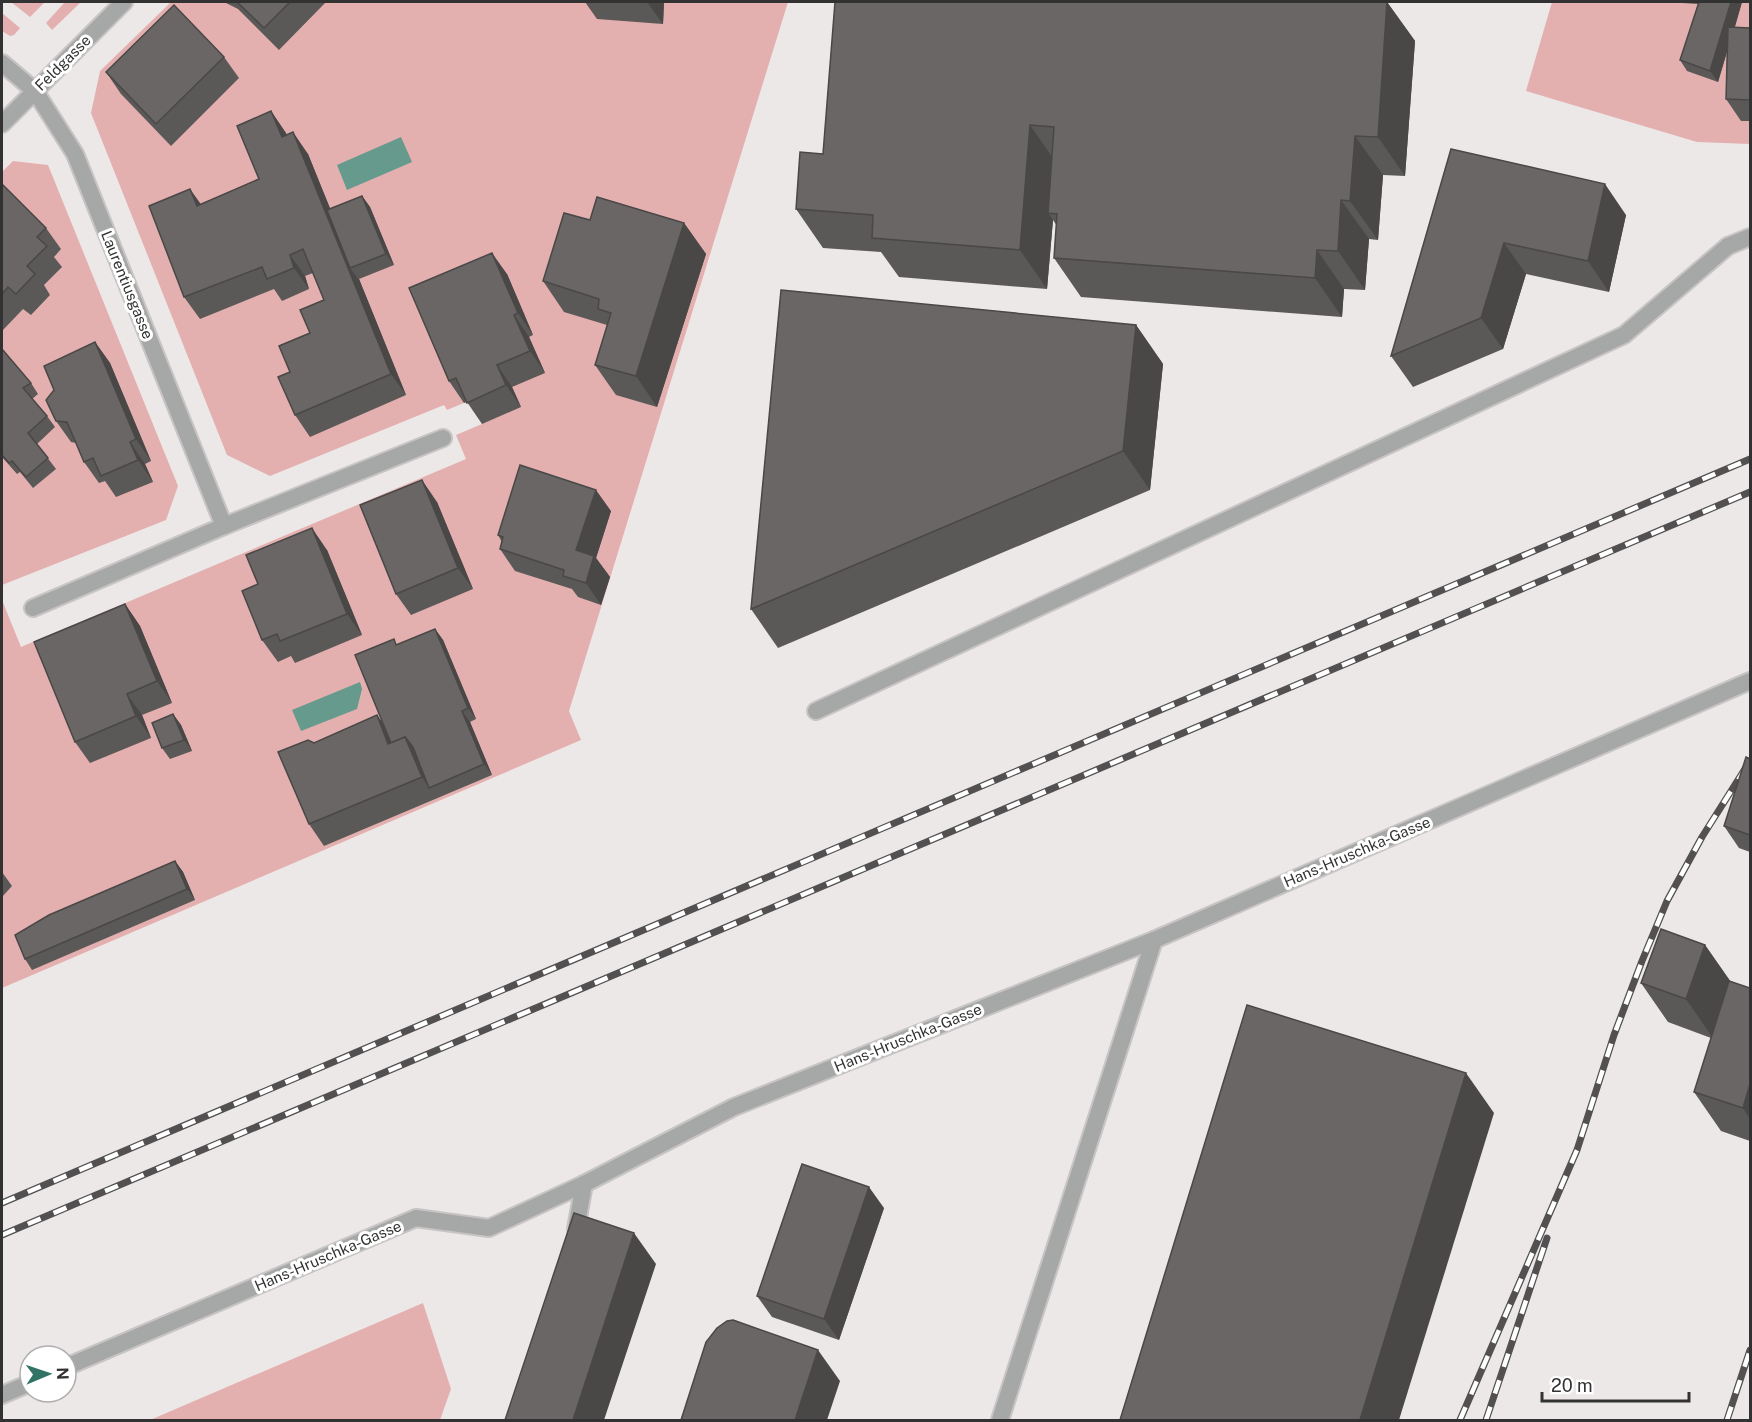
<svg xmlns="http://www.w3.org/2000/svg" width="1752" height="1422" font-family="'Public Sans',sans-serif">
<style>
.green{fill:#e3b0af}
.water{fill:#659a8c}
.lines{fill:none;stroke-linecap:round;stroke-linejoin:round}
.service-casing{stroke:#c8c4c4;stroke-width:20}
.minor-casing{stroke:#c8c4c4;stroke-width:20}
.service{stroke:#a6a8a7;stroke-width:16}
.minor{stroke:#a6a8a7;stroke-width:16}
.rail-casing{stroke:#525050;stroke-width:7}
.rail{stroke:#fff;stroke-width:4.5;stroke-dasharray:14;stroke-linecap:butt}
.wall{fill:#5b5858}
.shaded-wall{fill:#4a4747}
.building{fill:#6a6666;stroke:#4a4747;stroke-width:1.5}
.labels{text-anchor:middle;stroke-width:6;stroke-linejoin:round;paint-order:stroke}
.street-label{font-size:15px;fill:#333232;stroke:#fff}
</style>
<rect width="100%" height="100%" fill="#ede8e8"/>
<g class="green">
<polygon points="11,2 45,2 30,17"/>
<polygon points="65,2 81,2 52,30 46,23"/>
<polygon points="171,2 788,2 569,711 581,740 2,988 2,600 21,647 466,459 456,435 482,424 471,400 447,410 444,405 270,476 227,455 91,113 100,71"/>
<polygon points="1552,2 1750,2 1750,144 1697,142 1526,91"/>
<polygon points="2,13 20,28 14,35 10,36 2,31"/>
<polygon points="13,161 48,165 178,486 166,520 2,585 2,172"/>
<polygon points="423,1303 451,1389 440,1420 150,1420"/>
</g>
<g class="water">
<polygon points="401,137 412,162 347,190 337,165"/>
<polygon points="360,682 362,689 357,709 301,731 292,710"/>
</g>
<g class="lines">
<defs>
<g id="service">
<polyline points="816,711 1624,335 1728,246"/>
<polyline points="576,1229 584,1184"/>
<polyline points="1000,1420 1154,940"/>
</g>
<g id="minor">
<polyline points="2,63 35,91 75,154 224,526"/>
<polyline points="2,124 124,2"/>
<polyline points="1728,246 1750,237"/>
<polyline points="33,608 224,526 443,438"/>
<polyline points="66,1367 416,1218 489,1228 584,1184 734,1107 1154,940 1750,681"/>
<polyline points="2,1395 30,1383"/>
</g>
</defs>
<use href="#service" class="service-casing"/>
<use href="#minor" class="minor-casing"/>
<use href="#service" class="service"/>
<use href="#minor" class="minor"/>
<defs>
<g id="rail">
<polyline points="2,1203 1750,459"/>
<polyline points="2,1235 1750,492"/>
<polyline points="1460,1420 1577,1150 1614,1035 1642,961 1667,901 1702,837 1750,761"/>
<polyline points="1486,1420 1547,1238"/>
<polyline points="1727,1420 1750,1350"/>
</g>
</defs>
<use href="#rail" class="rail-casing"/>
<use href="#rail" class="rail"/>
</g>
<g class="wall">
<polygon points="224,2 326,2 279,50 238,9"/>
<polygon points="585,2 664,2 663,24 597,19"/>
<polygon points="1387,2 1415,41 1405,176 1383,175 1378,240 1369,239 1365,290 1344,289 1342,317 1081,297 1054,258 1057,226 1053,220 1047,289 899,277 881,252 823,248 796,209 823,154"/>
<polygon points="1666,2 1742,2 1735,27 1750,28 1750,121 1741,121 1726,99 1727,51 1718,82 1687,71 1680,60 1698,4"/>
<polygon points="224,57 239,78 171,146 121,94 106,72"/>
<polygon points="271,111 287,135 308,154 330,209 362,196 370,207 394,265 359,279 406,395 310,437 295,415 290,372 310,333 324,300 313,273 305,276 309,289 282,301 274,289 200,319 184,297 200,204 259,179"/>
<polygon points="1451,149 1626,215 1609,292 1526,274 1503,349 1413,387 1391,356"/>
<polygon points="2,184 46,228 61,249 54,257 62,267 44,285 50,295 31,315 23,309 3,330 2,328"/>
<polygon points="684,223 706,254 657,407 616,395 595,365 607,325 564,312 543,281"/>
<polygon points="507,274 533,335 529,337 545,373 512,387 521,407 482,424 467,402 464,403 449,381"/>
<polygon points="1136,325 1163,364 1150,490 778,648 751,609"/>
<polygon points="95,342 110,363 151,461 145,464 153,482 116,497 105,481 99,483 84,462 76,443 71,442 56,421"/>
<polygon points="2,349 31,383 38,394 32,399 47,416 55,427 37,444 56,469 33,488 20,472 17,474 2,457"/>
<polygon points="437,502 473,589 411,615 396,594"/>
<polygon points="611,511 596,558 610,577 601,605 578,597 572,589 515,571 500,549 502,542 498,535"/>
<polygon points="327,550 362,635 295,663 291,656 278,662 262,640"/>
<polygon points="125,604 140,626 172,703 142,715 151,738 90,763 75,742"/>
<polygon points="435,629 443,640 476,719 470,722 492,775 324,846 309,824 314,743 377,715 383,724 398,644"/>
<polygon points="173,714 181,725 192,751 170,759 162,748"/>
<polygon points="1750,759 1750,852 1739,848 1724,826"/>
<polygon points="175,861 183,872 195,900 32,970 25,959"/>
<polygon points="2,872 12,886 2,897"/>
<polygon points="1705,945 1731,982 1750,988 1750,1141 1721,1131 1694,1092 1711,1038 1668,1022 1641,983"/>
<polygon points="884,1208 839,1340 772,1317 757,1296"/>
</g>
<g class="shaded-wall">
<polygon points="647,2 664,2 663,24"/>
<polygon points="1387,2 1415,41 1405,176 1378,137"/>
<polygon points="1731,2 1742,2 1718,82 1710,71"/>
<polygon points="271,111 286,133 297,159 282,137"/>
<polygon points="1030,125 1057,164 1048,213 1053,220 1047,289 1020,250"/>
<polygon points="293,132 308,154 354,267 350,268 358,279 359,279 406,395 391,374"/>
<polygon points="1355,136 1383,175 1378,240 1350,201"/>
<polygon points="1605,184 1626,215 1609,292 1588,261"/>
<polygon points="190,189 205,210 197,206"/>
<polygon points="362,196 370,207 394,265 386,254"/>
<polygon points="1341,200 1369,239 1365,290 1338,251"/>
<polygon points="684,223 706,254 657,407 636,376"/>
<polygon points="1504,243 1526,274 1503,349 1481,318"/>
<polygon points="1317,250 1344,289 1342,317 1315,278"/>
<polygon points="492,253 507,274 533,335 518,313"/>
<polygon points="290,255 305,276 309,289 294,268"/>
<polygon points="514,315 529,337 545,373 530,351"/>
<polygon points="1136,325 1163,364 1150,490 1123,451"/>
<polygon points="95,342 110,363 151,461 136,439"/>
<polygon points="497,365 512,387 521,407 506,385"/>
<polygon points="130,442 145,464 153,482 138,460"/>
<polygon points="422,480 437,502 473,589 458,568"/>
<polygon points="596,490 611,511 596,558 610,577 601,605 586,583 576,550"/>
<polygon points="312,528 327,550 362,635 347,614"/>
<polygon points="125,604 140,626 172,703 157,681"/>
<polygon points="435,629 443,640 476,719 468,708"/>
<polygon points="127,694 142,715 151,738 136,716"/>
<polygon points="462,711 470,722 492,775 484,764"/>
<polygon points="173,714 181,725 192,751 184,740"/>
<polygon points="377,715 392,736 399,753 388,744"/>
<polygon points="405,737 420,758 429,788 422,777"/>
<polygon points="175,861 183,872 195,900 187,889"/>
<polygon points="1705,945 1732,984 1713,1038 1686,999"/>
<polygon points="1466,1073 1494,1113 1399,1420 1360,1420"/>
<polygon points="1750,1084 1750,1119 1743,1108"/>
<polygon points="869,1187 884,1208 839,1340 824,1319"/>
<polygon points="634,1233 656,1264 604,1420 573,1420"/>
<polygon points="818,1350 840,1381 827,1420 795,1420"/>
</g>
<g class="building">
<polygon points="237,2 290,2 264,28"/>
<polygon points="835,2 1387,2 1378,137 1355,136 1350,201 1341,200 1338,251 1317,250 1315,278 1054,258 1057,214 1048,213 1054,127 1030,125 1020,250 872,238 873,215 796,209 800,152 823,154"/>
<polygon points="1699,2 1731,2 1710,71 1680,60"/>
<polygon points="174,5 224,57 156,124 106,72"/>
<polygon points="1728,27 1750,28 1750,100 1726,99"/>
<polygon points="271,111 282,137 293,132 391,374 295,415 278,377 290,372 279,346 310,333 300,310 324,300 303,249 290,255 294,268 267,279 262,267 184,297 149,206 190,189 197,206 259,179 237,126"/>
<polygon points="1451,149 1605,184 1588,261 1504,243 1481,318 1391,356"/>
<polygon points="2,184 46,228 37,237 47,246 27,266 35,274 16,294 8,287 2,294"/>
<polygon points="362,196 386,254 350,268 327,210"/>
<polygon points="597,197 684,223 636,376 595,365 611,313 598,309 599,299 543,281 564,213 590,220"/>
<polygon points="492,253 518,313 514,315 530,351 497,365 506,385 467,403 456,378 449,381 409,288"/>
<polygon points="781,290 1136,325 1123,451 751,609"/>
<polygon points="95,342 136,439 130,442 138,460 101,476 93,458 84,462 67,422 56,421 46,400 54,390 44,366"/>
<polygon points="2,349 31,383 23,388 47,416 28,433 48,458 26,477 12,461 9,463 2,455"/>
<polygon points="520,465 596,490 576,550 594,556 586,583 563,576 564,570 500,549 503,537 498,535"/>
<polygon points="422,480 458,568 396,594 360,505"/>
<polygon points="312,528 347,614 280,641 277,634 262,640 242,591 258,584 246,555"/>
<polygon points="125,604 157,681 127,694 136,716 75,742 34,642"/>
<polygon points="435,629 468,708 462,711 484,764 429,788 413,747 405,737 391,743 355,655 394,639 396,645"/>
<polygon points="173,714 184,740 162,748 152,723"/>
<polygon points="377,715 388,744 405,737 422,777 309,824 278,752 308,740 314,743"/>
<polygon points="1746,757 1750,759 1750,835 1724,826"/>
<polygon points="175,861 187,889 25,959 15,935 49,915"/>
<polygon points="1661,929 1705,945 1686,999 1641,983"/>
<polygon points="1729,981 1750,988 1750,1084 1743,1108 1694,1092"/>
<polygon points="1247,1005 1466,1073 1360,1420 1120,1420"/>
<polygon points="802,1164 869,1187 824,1319 757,1296"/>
<polygon points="574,1213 634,1233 573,1420 505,1420"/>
<polygon points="733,1320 818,1350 795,1420 681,1420 706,1342 717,1328 727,1321"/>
</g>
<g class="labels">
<g class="street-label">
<text transform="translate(63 63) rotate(-45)" y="5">Feldgasse</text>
<text transform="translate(127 285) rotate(68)" y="5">Laurentiusgasse</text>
<text transform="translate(1357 852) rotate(-23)" y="5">Hans-Hruschka-Gasse</text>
<text transform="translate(908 1038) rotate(-22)" y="5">Hans-Hruschka-Gasse</text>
<text transform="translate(328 1256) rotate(-23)" y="5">Hans-Hruschka-Gasse</text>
</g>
</g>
<rect width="1752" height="1422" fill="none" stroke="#333232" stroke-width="6"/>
<g transform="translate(48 1374) rotate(88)"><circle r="28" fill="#ffffff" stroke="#adadad" stroke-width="1.5"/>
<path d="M0-4.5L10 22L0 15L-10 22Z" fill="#317364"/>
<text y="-9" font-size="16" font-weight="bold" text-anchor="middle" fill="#333232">N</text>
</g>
<path d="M1542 1392v9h147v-9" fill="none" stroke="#333232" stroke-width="3"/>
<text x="1551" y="1392" font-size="18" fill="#333232" stroke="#ffffff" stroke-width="4.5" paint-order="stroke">20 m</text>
</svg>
